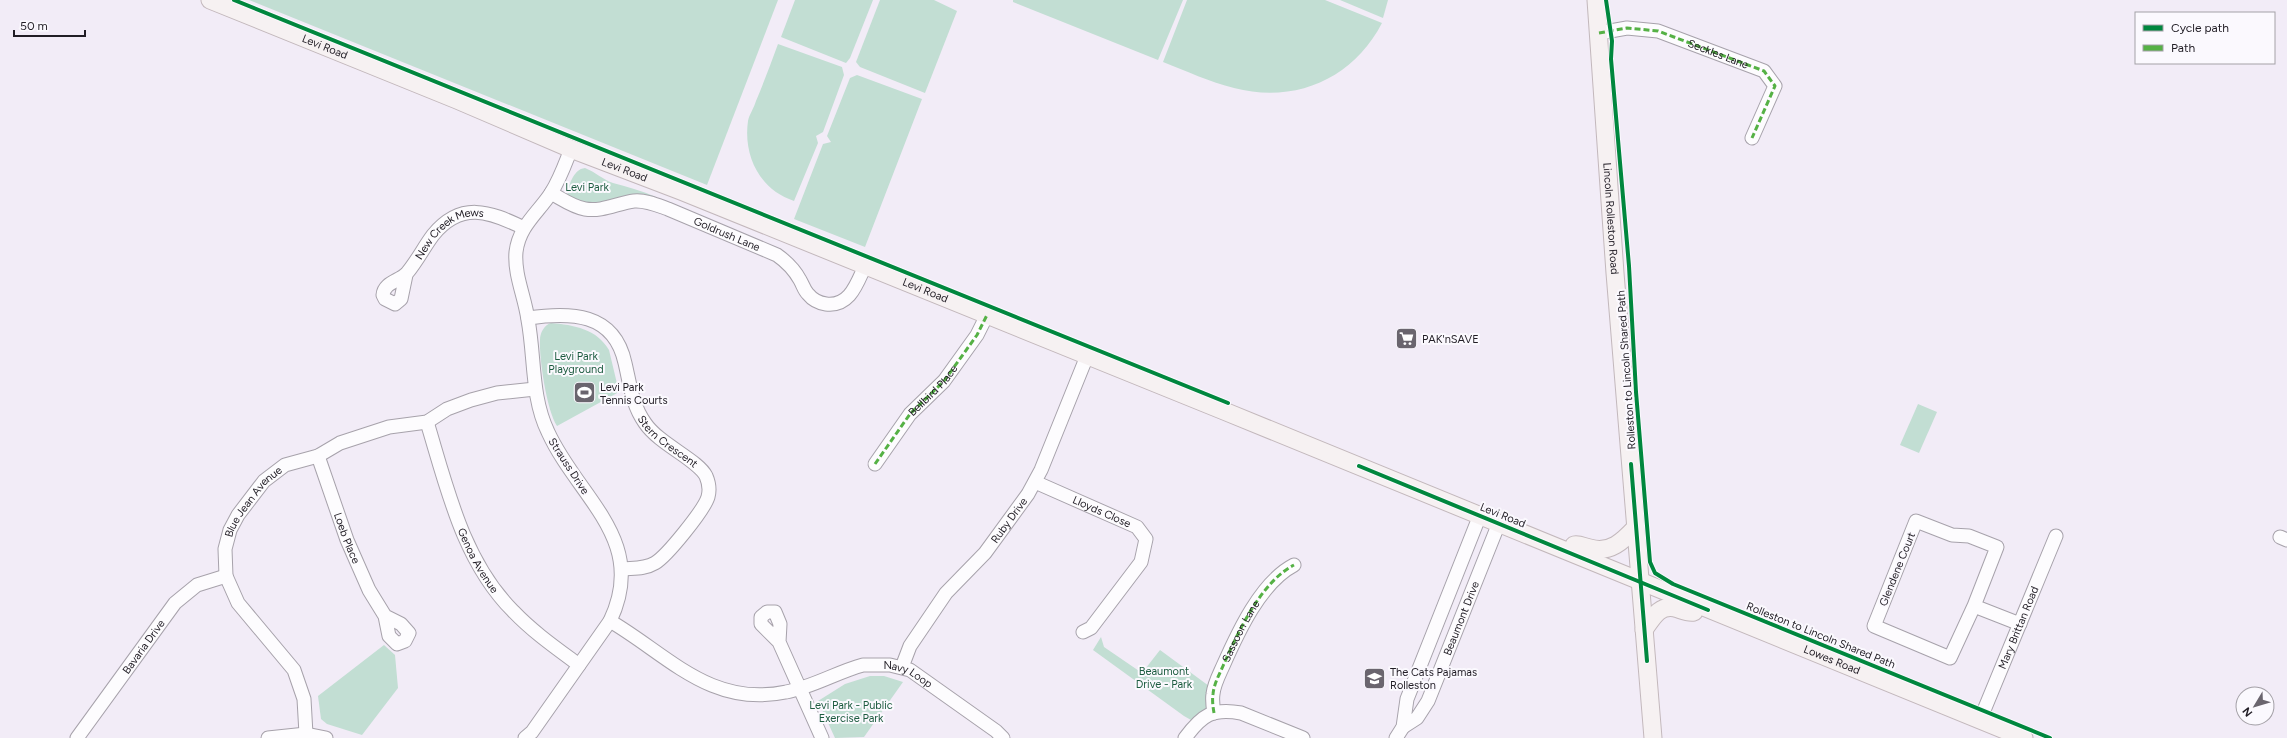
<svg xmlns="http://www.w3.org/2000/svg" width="2287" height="738" font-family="Figtree,sans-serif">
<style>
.green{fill:#c2ded3}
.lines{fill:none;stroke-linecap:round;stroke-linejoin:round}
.minor-casing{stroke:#a7a2ab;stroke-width:15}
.major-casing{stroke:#c3b8bc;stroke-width:19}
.minor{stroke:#fdfcfe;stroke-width:13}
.major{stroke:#f6f1f2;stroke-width:17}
.quiet{stroke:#55b145;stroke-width:3;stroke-dasharray:6 3;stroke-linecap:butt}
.cycleway-casing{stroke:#fbf9fe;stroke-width:6}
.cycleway{stroke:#00873e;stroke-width:4}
.labels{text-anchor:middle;stroke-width:4;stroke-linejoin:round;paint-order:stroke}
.street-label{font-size:11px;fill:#211d25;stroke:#fbf9fe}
.park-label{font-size:11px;fill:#1d5c40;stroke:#fbf9fe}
.poi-label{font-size:11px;fill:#211d25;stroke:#fbf9fe;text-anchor:start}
</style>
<rect width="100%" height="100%" fill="#f2ecf7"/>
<g class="green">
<polygon points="249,0 778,0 707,185"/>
<polygon points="795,0 873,0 850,58 846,63 781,37"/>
<polygon points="880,0 934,0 957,11 925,93 860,67 856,62"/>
<polygon points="1013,0 1183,0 1158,60 1013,2"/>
<path d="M 1187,0 L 1325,0 L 1382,23 C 1353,79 1295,104 1234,88 C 1210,82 1186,71 1163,62 Z"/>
<polygon points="1340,0 1388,0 1383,18"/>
<path d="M 778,44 L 842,67 L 844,75 L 823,132 L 816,136 L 818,143 L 794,201 C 760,190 743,156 748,121 C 749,115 754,108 756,101 C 764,82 771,63 778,44 Z"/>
<polygon points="857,75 922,99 865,247 794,219 823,144 831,142 827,136 850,78"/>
<path d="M 585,168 C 595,172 604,180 613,183 C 628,187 642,191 656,197 C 620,194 604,213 567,197 C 568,187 573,169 585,168 Z"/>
<path d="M 551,323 C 574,325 597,329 609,350 L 619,392 L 557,426 C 547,411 539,359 540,340 C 540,333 544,325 551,323 Z"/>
<polygon points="1918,404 1937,412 1919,453 1900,445"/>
<polygon points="1101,637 1104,647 1142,673 1160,650 1209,686 1207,708 1191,720 1184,716 1093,650"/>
<polygon points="384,645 395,655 398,688 362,735 327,724 321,719 318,696"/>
<polygon points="870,676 884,676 903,682 864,737 835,738 818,701 845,684"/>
</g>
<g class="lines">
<defs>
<g id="minor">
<path id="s1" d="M 1599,33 L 1627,28 L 1658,31 L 1764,71 L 1775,86 L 1752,138"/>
<path id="s2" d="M 551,193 C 562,199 573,207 585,209 C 602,212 618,203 634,201 C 646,200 657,205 668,209 L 777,255 C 787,262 794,269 800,280 C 803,285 804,290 808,294 C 812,299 819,303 826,304 C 850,307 857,283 865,266"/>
<path id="s3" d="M 406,275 L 401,299 L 395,304 L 385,299 L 383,295 C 384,282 400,281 407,273 C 417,261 424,247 433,235 C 461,201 489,211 524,228"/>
<path id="s4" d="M 528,318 C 570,312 614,312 625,363 C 630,384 632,405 645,423 C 659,444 698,460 706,476 C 709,483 710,490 708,497 C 704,510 667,556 655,563 C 645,569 634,568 623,569"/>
<path id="s5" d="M 427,422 C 447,488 463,561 513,611 C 533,632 556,648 579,665"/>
<path id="s6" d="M 318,456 L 347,540 L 369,590 L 385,616 L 389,636 L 397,644 L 405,641 L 409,633 L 401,624 L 385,616"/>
<polyline points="875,464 910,414 944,381 977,335 987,315"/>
<path id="s7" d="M 1035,482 L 1137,527 L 1146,539 L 1141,562 L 1091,628 L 1083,632"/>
<polyline points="2280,537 2287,540"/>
<polyline points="1974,606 1997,547 1969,536 1952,535 1916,521 1874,626 1950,658 1974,606 2020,624"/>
<path id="s8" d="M 610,621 C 668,655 711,708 786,692 C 813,687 837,672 863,665 L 890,665 L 910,670 L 996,731 L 1003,738"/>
<polyline points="779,642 780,624 775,612 767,612 761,617 761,624 779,642 822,738"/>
<path id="s9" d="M 902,667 L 910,646 L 946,593 L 985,553 L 1028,494 L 1041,470 L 1087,356"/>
<path id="s10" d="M 1214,713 C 1213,707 1212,700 1213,694 C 1214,684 1219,675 1223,666 C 1238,632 1261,582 1294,565"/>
<path id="s11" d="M 1980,720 L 2056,536"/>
<path id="s12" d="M 1403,727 L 1417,718 L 1428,701 L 1499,523"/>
<path id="s13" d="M 306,734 L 304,699 L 294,670 L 238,603 L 226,576 L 225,549 L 230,530 L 238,515 L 264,481 L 285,465 L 318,456 L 340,443 L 389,427 L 427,422 L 447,409 L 471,400 L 497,393 L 535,389"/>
<path id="s14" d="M 77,738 L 175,603 L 197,585 L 226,576"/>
<polyline points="268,738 306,734 326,738"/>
<path d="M 525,738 L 532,732 L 610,621 C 649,540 578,498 548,432 C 531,397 535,357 528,320 C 525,297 514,275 516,252 C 519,226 538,213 551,193 C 560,179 565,164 571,149"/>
<path d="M 1185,738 C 1202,715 1212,708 1241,713 L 1303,738"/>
<polyline points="1396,738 1403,727 1407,699 1480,515"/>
</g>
<g id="major">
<path id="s15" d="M 210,0 L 457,100 L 571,149 L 681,191 L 1224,411 L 2024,738"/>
<path id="s16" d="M 1596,0 L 1615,273 L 1653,738"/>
<path d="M 1574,545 C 1580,544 1584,547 1590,548 C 1610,554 1623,541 1636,527"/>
<path d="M 1644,630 C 1652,619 1659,604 1675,608 C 1682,610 1687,613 1694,612"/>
</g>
</defs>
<use href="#minor" class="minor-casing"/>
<use href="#major" class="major-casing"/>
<use href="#minor" class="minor"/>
<use href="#major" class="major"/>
<g class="quiet">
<polyline points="1599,33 1627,28 1658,31 1764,71 1775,86 1752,138"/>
<path id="s17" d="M 875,464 L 910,414 L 944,381 L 977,335 L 987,315"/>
<path d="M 1214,713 C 1213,707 1212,700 1213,694 C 1214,684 1219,675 1223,666 C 1238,632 1261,582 1294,565"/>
</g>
<defs>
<g id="cycleway">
<polyline points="234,0 1228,403"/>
<polyline points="1606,0 1612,41 1611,59 1629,266 1636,392 1650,562 1655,573 1673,584 2050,738"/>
<polyline points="1631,464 1647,661"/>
<polyline points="1359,466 1708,610"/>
</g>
</defs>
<use href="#cycleway" class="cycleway-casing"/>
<use href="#cycleway" class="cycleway"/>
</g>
<defs>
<symbol id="supermarket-square" viewBox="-11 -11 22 22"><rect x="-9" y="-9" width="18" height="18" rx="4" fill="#6a656e" stroke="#fbf9fe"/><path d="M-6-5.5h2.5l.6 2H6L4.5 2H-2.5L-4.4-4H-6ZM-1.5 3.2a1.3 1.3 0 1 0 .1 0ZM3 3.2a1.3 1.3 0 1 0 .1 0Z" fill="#fff"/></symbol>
<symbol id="stadium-square" viewBox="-11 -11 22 22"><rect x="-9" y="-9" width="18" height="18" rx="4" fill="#6a656e" stroke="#fbf9fe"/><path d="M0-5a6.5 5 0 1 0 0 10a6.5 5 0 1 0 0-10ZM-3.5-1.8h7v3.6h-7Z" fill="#fff"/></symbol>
<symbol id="school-square" viewBox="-11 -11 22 22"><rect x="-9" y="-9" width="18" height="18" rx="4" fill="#6a656e" stroke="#fbf9fe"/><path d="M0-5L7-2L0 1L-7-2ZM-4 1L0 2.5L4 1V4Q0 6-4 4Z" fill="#fff"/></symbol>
</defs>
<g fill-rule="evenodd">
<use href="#supermarket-square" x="1394" y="326" width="25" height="25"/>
<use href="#stadium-square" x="572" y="380" width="25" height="25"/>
<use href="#school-square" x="1362" y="666" width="25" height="25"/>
</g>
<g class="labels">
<g class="street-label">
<text dy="4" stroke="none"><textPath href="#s15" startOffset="124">Levi Road</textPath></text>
<text dy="4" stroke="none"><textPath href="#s1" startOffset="124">Seckles Lane</textPath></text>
<text dy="4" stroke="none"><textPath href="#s15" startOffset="448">Levi Road</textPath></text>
<text dy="4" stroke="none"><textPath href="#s16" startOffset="219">Lincoln Rolleston Road</textPath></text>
<text dy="4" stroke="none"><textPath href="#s2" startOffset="187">Goldrush Lane</textPath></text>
<text dy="4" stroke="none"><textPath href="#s3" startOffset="143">New Creek Mews</textPath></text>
<text dy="4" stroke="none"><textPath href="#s15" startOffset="772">Levi Road</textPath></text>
<text transform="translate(1626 370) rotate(-94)" y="4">Rolleston to Lincoln Shared Path</text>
<text dy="4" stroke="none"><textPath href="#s17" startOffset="94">Bellbird Place</textPath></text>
<text dy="4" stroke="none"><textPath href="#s4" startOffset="214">Stern Crescent</textPath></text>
<text transform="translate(569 466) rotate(57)" y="4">Strauss Drive</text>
<text dy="4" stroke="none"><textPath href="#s13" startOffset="266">Blue Jean Avenue</textPath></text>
<text dy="4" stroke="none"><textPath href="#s7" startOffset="73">Lloyds Close</textPath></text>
<text transform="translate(1503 515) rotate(22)" y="4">Levi Road</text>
<text dy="4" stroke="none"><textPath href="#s9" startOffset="183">Ruby Drive</textPath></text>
<text dy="4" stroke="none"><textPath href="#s6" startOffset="87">Loeb Place</textPath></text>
<text dy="4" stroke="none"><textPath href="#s5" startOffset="148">Genoa Avenue</textPath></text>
<text transform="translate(1897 569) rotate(-68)" y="4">Glendene Court</text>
<text dy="4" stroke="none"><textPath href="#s12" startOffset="126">Beaumont Drive</textPath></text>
<text dy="4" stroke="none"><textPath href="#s11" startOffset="100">Mary Brittan Road</textPath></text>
<text dy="4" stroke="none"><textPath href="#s10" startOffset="88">Sassoon Lane</textPath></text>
<text transform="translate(1821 635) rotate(22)" y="4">Rolleston to Lincoln Shared Path</text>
<text dy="4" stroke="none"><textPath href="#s14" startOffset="113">Bavaria Drive</textPath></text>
<text dy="4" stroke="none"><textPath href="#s15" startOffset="1751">Lowes Road</textPath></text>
<text dy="4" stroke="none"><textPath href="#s8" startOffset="325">Navy Loop</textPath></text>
</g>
<g class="park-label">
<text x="587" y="191">Levi Park</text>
<text x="576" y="360">Levi Park<tspan x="576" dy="13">Playground</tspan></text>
<text x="1164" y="675">Beaumont<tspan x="1164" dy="13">Drive - Park</tspan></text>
<text x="851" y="709">Levi Park - Public<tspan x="851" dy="13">Exercise Park</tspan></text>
</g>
<g class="poi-label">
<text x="1422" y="343">PAK'nSAVE</text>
<text x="600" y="391">Levi Park<tspan x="600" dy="13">Tennis Courts</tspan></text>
<text x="1390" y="676">The Cats Pajamas<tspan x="1390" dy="13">Rolleston</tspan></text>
</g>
</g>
<rect x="2135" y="12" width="140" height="52" fill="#fbf9fe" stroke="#a4a1a7"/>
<rect x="2143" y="25" width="20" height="6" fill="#00873e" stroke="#a4a1a7"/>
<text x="2171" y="32" font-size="12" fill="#211d25">Cycle path</text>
<rect x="2143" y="45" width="20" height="6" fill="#55b145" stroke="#a4a1a7"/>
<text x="2171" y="52" font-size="12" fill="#211d25">Path</text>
<g transform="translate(2255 706) rotate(232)"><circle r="19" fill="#fbf9fe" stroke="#a4a1a7"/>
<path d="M0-3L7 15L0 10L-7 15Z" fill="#6a656e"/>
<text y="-6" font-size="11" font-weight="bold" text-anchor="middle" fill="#211d25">N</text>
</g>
<path d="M14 30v6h71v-6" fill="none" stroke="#211d25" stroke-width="2"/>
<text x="20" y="30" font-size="12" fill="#211d25" stroke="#fbf9fe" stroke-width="3" paint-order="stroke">50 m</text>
</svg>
